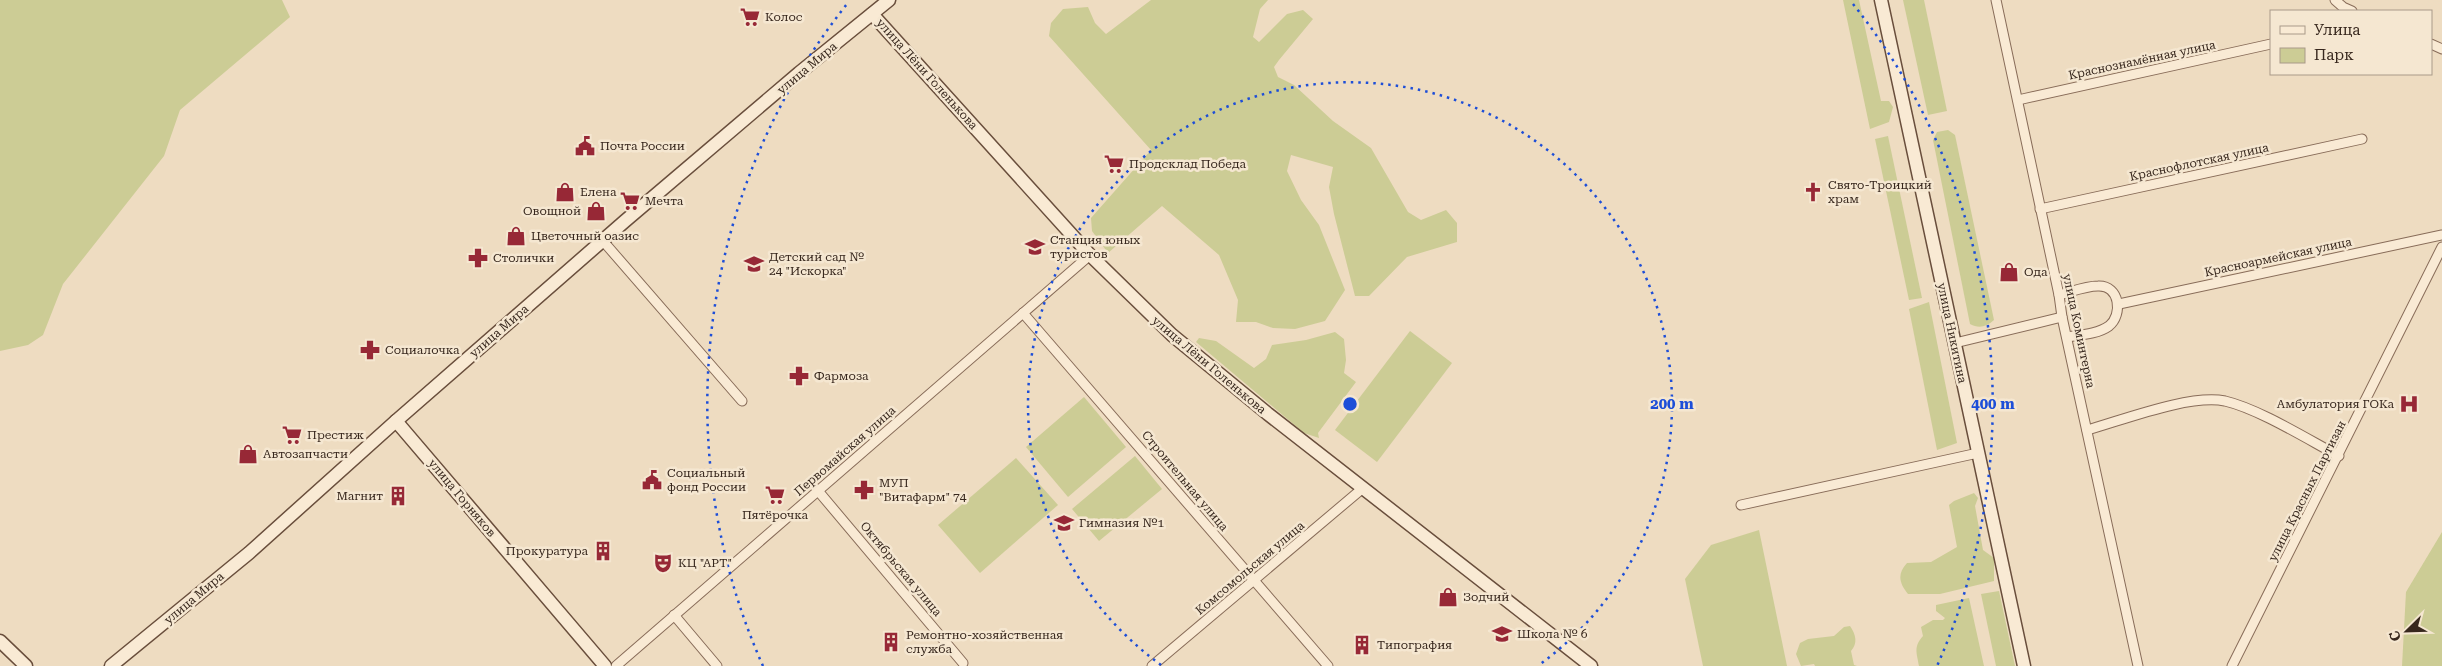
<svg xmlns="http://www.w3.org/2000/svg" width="2442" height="666" font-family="'Roboto Serif',serif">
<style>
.green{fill:#cccc95}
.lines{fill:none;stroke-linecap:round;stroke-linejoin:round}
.street-casing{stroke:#886c59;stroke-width:11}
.secondary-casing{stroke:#694e3c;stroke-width:15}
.street{stroke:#f9ead4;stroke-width:9}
.secondary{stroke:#f9ead4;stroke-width:12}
.ring{fill:none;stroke:#1d4ed8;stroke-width:2.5;stroke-dasharray:2.5 5}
.labels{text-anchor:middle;stroke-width:5;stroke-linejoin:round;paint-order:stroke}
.poi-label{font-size:12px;fill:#37271d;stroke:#f5e7d1;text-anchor:start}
.street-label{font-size:12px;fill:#37271d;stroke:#f5e7d1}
.centre{fill:#1d4ed8;stroke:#f5e7d1;stroke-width:2.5}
.ring-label{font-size:15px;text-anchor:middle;font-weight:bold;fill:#1d4ed8;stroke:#f5e7d1;stroke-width:5;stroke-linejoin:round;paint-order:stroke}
</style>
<rect width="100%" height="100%" fill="#eedcc1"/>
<g class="green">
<polygon points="0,0 282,0 290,17 180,110 164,156 63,284 43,335 28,345 0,351"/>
<polygon points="1151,0 1268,0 1260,9 1253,37 1259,42 1287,14 1303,10 1313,19 1279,60 1274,67 1278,77 1294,85 1333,121 1371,148 1408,212 1421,220 1446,210 1457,223 1457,242 1407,257 1369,296 1355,296 1334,214 1329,187 1333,167 1291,155 1287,171 1301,200 1319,225 1345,290 1325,321 1295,329 1273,328 1256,322 1236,322 1238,300 1219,255 1162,206 1108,253 1092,231 1091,218 1151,150 1049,36 1051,23 1063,9 1088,7 1095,23 1106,34"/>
<polygon points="1843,0 1859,0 1881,101 1889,101 1893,107 1889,122 1870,129"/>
<polygon points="1903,0 1924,0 1947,111 1928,115"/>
<path d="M 1948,130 L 1955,135 L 1994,320 C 1986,327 1979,329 1970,324 L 1933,140 L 1937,132 Z"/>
<polygon points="1888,136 1922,298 1909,300 1875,139"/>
<polygon points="1929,302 1957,443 1937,450 1909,309"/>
<polygon points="1410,331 1452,363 1377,462 1335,430"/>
<polygon points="1335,332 1344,339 1346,360 1344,373 1356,382 1318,433 1319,438 1304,433 1196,342 1199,338 1216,341 1254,368 1266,359 1272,345 1306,340"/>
<polygon points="1084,397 1126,447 1068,497 1026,447"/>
<polygon points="1135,456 1162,489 1099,541 1072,509"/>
<polygon points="1016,458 1058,505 980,573 938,525"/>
<path d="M 1974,493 L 1978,498 L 1975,506 L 1983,550 L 1994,558 L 1994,581 L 1940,594 L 1908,594 C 1899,583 1897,574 1907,563 L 1931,562 L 1957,547 L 1949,505 L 1954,501 Z"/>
<polygon points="1759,530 1787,666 1703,666 1685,579 1711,545"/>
<polygon points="2442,532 2442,666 2402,666 2406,592"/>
<polygon points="1999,591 2015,666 1996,666 1981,594"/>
<path d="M 1969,598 L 1984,666 L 1919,666 C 1917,653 1913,647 1923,636 L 1921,627 L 1933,620 L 1943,620 L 1945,618 L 1936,611 L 1936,605 Z"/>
<path d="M 1850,626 C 1856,635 1858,643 1851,651 L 1854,665 L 1857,666 L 1815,666 L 1814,664 L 1801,666 L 1796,654 L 1800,643 L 1808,639 L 1834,636 L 1844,627 Z"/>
</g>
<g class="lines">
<defs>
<g id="street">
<polyline points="1996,0 2059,295 2062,317 2138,666"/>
<polyline points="2335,0 2343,7 2352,11"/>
<polyline points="2431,44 2442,49"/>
<polyline points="2018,100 2271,44"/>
<polyline points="2040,209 2362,139"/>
<polyline points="603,241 742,401"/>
<path d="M 2059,295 C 2071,292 2085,286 2098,286 C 2120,285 2123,315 2109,326 C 2098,334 2080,335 2067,337"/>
<polyline points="2119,304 2442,235"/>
<polyline points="1023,313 1328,666"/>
<polyline points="1955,343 2062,317"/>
<path d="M 2087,430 C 2123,420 2189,394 2225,401 C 2259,409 2307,439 2339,456"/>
<polyline points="819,492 963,663"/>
<polyline points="1741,505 1978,453"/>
<polyline points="674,615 717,666"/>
<polyline points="616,666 1090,255"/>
<polyline points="1152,666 1363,488"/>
<polyline points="2232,666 2442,247"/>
</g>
<g id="secondary">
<polyline points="1881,0 2024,666"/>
<polyline points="872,14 1090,255 1172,335 1268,414 1591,666"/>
<polyline points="396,421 605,666"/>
<polyline points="0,641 26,666"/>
<polyline points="111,666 249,553 396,421 625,221 799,73 889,0"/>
</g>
</defs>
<use href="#street" class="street-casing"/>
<use href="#secondary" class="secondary-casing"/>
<use href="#street" class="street"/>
<use href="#secondary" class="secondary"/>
</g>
<g class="ring">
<path d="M1161 665A322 322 0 1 1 1539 665"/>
<path d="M763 666A643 643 0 0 1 847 4M1853 4A643 643 0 0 1 1937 666"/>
</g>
<defs>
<symbol id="supermarket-bare" viewBox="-9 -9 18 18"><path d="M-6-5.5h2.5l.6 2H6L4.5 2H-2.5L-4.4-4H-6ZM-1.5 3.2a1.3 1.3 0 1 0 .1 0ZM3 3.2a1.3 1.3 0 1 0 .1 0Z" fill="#972836" stroke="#f5e7d1" stroke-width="2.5" paint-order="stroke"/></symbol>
<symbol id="civic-bare" viewBox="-9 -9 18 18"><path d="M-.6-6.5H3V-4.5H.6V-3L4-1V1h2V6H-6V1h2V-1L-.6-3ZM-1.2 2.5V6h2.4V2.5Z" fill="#972836" stroke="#f5e7d1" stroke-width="2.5" paint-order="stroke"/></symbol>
<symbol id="shop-bare" viewBox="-9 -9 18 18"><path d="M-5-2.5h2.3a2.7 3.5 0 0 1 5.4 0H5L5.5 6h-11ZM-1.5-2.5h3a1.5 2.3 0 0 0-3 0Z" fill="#972836" stroke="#f5e7d1" stroke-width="2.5" paint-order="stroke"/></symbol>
<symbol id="church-bare" viewBox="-9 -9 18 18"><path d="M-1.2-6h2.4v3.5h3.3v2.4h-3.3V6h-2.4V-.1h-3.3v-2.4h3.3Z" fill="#972836" stroke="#f5e7d1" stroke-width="2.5" paint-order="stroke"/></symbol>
<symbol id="school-bare" viewBox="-9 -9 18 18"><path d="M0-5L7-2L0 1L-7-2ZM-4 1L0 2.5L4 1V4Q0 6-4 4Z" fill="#972836" stroke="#f5e7d1" stroke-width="2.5" paint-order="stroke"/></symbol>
<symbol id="pharmacy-bare" viewBox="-9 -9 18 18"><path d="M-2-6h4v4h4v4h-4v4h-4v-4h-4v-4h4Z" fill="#972836" stroke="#f5e7d1" stroke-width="2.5" paint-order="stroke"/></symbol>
<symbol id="hospital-bare" viewBox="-9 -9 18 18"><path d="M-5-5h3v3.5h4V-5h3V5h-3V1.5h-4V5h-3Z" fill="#972836" stroke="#f5e7d1" stroke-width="2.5" paint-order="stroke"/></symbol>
<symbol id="building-bare" viewBox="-9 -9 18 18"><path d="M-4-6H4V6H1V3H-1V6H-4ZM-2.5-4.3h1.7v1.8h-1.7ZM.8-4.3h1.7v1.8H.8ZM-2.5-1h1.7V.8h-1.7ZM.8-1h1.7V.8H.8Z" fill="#972836" stroke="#f5e7d1" stroke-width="2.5" paint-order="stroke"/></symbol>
<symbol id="theatre-bare" viewBox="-9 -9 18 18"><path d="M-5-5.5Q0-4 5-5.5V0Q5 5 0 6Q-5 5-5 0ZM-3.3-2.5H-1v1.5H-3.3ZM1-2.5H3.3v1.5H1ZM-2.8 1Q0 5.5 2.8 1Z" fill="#972836" stroke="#f5e7d1" stroke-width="2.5" paint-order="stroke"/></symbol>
</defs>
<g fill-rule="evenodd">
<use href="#supermarket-bare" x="736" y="3" width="28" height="28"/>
<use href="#civic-bare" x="571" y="132" width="28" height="28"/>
<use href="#supermarket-bare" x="1100" y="150" width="28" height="28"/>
<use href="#shop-bare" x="551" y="178" width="28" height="28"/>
<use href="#church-bare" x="1799" y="178" width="28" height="28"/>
<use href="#supermarket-bare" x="616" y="187" width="28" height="28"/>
<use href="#shop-bare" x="582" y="197" width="28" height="28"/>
<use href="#shop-bare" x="502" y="222" width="28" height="28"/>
<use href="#school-bare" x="1021" y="233" width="28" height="28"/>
<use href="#pharmacy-bare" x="464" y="244" width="28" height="28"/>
<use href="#school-bare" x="740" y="250" width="28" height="28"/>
<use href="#shop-bare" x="1995" y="258" width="28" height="28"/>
<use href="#pharmacy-bare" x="356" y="336" width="28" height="28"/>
<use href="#pharmacy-bare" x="785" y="362" width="28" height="28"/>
<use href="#hospital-bare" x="2395" y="390" width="28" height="28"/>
<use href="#supermarket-bare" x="278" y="421" width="28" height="28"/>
<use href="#shop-bare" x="234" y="440" width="28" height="28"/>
<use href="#civic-bare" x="638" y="466" width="28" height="28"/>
<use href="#pharmacy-bare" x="850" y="476" width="28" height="28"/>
<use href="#supermarket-bare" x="761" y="481" width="28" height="28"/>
<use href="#building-bare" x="384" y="482" width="28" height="28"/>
<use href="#school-bare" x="1050" y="509" width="28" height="28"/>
<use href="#building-bare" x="589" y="537" width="28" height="28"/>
<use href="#theatre-bare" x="649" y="549" width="28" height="28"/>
<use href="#shop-bare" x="1434" y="583" width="28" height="28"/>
<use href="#school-bare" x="1488" y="620" width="28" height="28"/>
<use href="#building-bare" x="877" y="628" width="28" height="28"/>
<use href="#building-bare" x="1348" y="631" width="28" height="28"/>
</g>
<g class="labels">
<g class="poi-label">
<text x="765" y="21">Колос</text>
<text x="600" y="150">Почта России</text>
<text x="1129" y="168">Продсклад Победа</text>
<text x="1828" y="189">Свято-Троицкий<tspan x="1828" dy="14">храм</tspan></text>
<text x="580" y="196">Елена</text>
<text x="645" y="205">Мечта</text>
<text x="581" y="215" text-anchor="end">Овощной</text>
<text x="531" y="240">Цветочный оазис</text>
<text x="1050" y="244">Станция юных<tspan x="1050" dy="14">туристов</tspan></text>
<text x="769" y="261">Детский сад №<tspan x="769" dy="14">24 "Искорка"</tspan></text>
<text x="493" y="262">Столички</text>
<text x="2024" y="276">Ода</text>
<text x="385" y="354">Социалочка</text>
<text x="814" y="380">Фармоза</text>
<text x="2394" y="408" text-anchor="end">Амбулатория ГОКа</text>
<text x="307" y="439">Престиж</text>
<text x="263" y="458">Автозапчасти</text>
<text x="667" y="477">Социальный<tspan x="667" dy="14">фонд России</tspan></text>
<text x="879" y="487">МУП<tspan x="879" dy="14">"Витафарм" 74</tspan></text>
<text x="383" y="500" text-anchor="end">Магнит</text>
<text x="775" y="519" text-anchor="middle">Пятёрочка</text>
<text x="1079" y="527">Гимназия №1</text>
<text x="588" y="555" text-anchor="end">Прокуратура</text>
<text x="678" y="567">КЦ "АРТ"</text>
<text x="1463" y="601">Зодчий</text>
<text x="1517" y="638">Школа № 6</text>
<text x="906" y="639">Ремонтно-хозяйственная<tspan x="906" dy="14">служба</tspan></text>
<text x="1377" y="649">Типография</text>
</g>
<g class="street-label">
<text transform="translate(2142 60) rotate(-12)" y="4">Краснознамённая улица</text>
<text transform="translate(807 68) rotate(-40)" y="4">улица Мира</text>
<text transform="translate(927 74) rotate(48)" y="4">улица Лёни Голенькова</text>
<text transform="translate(2199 162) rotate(-12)" y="4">Краснофлотская улица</text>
<text transform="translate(2278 257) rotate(-12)" y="4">Красноармейская улица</text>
<text transform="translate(499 331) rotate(-41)" y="4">улица Мира</text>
<text transform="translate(2079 331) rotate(78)" y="4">улица Коминтерна</text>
<text transform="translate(1952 333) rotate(78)" y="4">улица Никитина</text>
<text transform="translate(1209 365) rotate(40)" y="4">улица Лёни Голенькова</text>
<text transform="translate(845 451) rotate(-41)" y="4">Первомайская улица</text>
<text transform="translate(1185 481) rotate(50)" y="4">Строительная улица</text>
<text transform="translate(2307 491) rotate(-63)" y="4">улица Красных Партизан</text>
<text transform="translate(462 498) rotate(50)" y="4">улица Горняков</text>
<text transform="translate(1250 568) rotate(-40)" y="4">Комсомольская улица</text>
<text transform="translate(901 569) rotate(50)" y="4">Октябрьская улица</text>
<text transform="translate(194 598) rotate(-40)" y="4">улица Мира</text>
</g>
</g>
<circle cx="1350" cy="404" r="8" class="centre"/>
<g class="ring-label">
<text x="1672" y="409">200 m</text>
<text x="1993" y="409">400 m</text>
</g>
<rect x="2270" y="10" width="162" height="65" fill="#f5e7d1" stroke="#a99a89"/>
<rect x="2280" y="26" width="25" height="8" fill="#f9ead4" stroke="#a99a89"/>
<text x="2314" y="35" font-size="15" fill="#37271d">Улица</text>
<rect x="2280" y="48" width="25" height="15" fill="#cccc95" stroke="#a99a89"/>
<text x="2314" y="60" font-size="15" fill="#37271d">Парк</text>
<g transform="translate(2407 631) rotate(247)" stroke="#f5e7d1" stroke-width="4" paint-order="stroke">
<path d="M0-4L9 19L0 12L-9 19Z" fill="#37271d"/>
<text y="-8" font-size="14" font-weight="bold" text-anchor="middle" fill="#37271d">С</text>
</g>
</svg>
